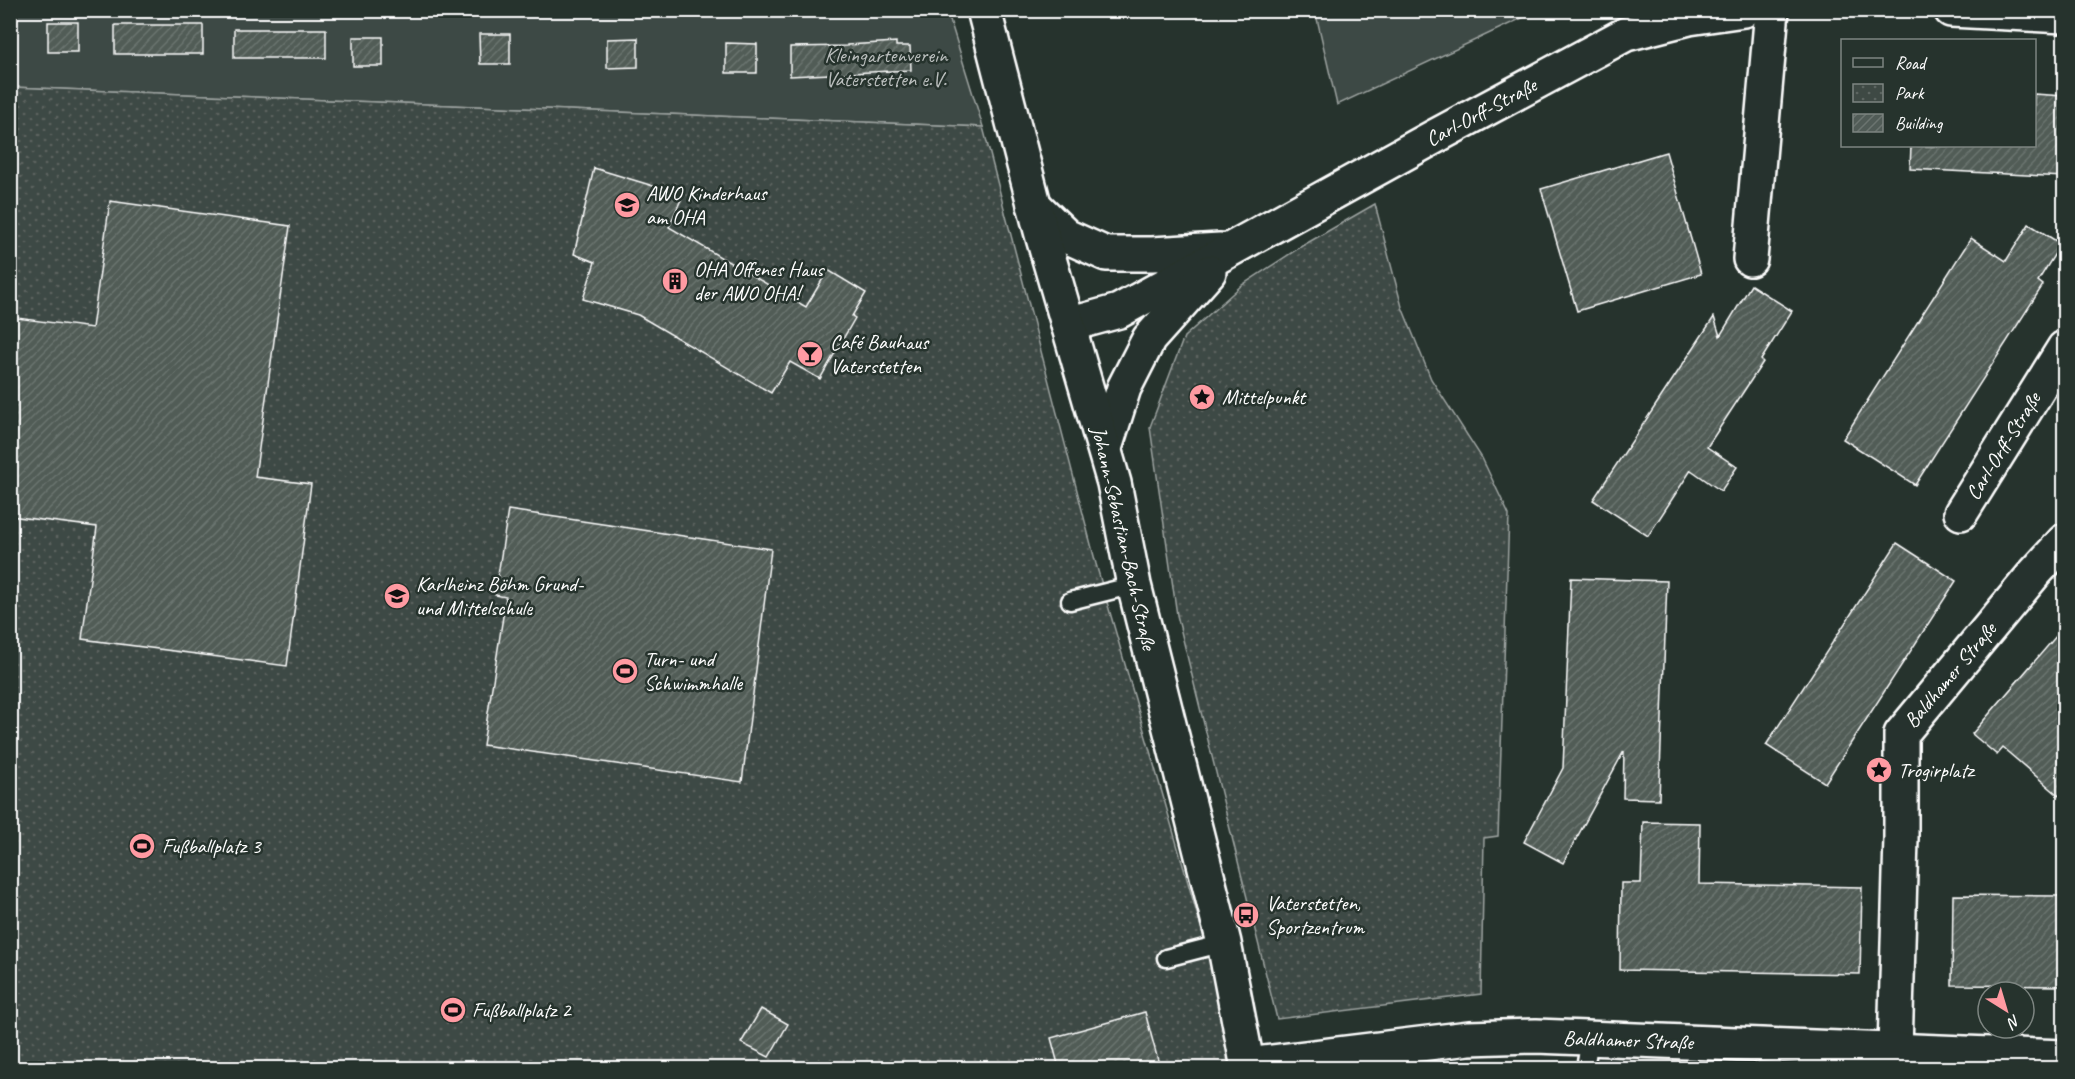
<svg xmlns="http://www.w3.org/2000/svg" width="2075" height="1079" font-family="Caveat,sans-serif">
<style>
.built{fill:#333f3a}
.green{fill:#3e4944;stroke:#9ea4a2;stroke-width:1.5}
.park{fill:url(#park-dots);stroke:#9ea4a2;stroke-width:1.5}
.building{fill:url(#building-hatch);stroke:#fff;stroke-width:1.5}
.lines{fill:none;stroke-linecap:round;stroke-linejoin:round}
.lane-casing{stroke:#fff;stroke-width:21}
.street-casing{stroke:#fff;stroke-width:38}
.secondary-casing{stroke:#fff;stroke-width:38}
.lane{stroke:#26332d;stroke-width:16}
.street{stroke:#26332d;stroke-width:33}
.secondary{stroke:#26332d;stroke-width:33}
.labels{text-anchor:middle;stroke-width:5;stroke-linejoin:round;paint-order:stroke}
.park-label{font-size:21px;fill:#bbbfbe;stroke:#26332d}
.street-label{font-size:21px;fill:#fff;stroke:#26332d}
.poi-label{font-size:21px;fill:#fff;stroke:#26332d;text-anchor:start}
</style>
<defs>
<pattern id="park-dots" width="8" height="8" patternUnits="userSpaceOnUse" patternTransform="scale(1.5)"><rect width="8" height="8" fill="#3e4944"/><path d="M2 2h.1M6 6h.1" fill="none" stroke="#5b6460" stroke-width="1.8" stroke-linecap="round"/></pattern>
<pattern id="building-hatch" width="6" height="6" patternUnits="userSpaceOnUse" patternTransform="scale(1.5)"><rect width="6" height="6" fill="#515c57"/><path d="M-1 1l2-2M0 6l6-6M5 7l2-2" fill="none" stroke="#6b7470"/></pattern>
</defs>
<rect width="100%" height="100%" fill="#26332d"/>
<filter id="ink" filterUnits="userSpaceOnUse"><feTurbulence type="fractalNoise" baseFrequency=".0167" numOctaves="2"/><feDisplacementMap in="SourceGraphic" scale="12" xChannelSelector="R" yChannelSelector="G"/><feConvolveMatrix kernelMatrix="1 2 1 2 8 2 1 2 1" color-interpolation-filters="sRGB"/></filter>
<g filter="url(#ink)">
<polygon class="built" points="1526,1061 1712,1068 1525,1068"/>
<g class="green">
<polygon points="947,10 983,127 11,87 11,11"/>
<polygon points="1315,10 1537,10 1537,11 1337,105"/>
</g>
<g class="park">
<polygon points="11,87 983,127 1096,564 1217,983 1235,1068 11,1068"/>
<polygon points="1375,204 1402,307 1431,379 1482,458 1509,515 1498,836 1484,838 1481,994 1277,1019 1177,615 1150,427 1184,337 1242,285 1302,246"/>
</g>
<g class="building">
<rect x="48" y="22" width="30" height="30"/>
<rect x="115" y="25" width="88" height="29"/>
<rect x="234" y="29" width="92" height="29"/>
<polygon points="479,34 510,34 510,64 480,64"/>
<rect x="353" y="37" width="30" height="29"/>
<polygon points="638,38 638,67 607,68 607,39"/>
<polygon points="896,42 896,46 910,46 911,70 790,76 790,47 847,46 847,45"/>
<polygon points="726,43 757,44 757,73 726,73"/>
<polygon points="2034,94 2064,96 2064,177 1910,169 1911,146 2034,146"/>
<polygon points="1666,152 1701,274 1577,311 1541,189"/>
<polygon points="594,168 683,195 669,227 806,307 828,270 866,293 852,316 855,318 820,379 790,362 771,393 638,315 583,299 595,262 574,254"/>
<polygon points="110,201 290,226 255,477 311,484 287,666 82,639 97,527 10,516 10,317 92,328"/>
<polygon points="2029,224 2061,244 2038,281 2043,285 1915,485 1843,439 1971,238 2006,261"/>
<polygon points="1751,285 1792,311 1761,360 1763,362 1707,447 1737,467 1721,491 1691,470 1648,536 1593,500 1714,317 1720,336"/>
<polygon points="508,510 771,549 742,782 483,745 506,597 495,595"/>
<polygon points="1897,543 1956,581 1825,783 1766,745"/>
<polygon points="1571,578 1667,581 1659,799 1623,798 1624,751 1563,863 1524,842 1563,768"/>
<polygon points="2064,627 2064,800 2003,748 1997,755 1972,734"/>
<polygon points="1643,822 1700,823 1699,884 1862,887 1860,974 1620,970 1621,883 1641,883"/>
<polygon points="1953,895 2064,896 2064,986 1952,985"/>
<polygon points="761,1009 788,1024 769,1057 741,1043"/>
<polygon points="1145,1012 1160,1068 1059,1068 1051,1038"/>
</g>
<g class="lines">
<defs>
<g id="lane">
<polyline points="1070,601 1134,585"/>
<polyline points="1166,958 1224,943"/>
<polyline points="1585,1068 1590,1039"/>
</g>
<g id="street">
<polyline points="1951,10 2064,16"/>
<polyline points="1034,205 1066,236 1106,254 1152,254 1220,250"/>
<polyline points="1750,259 1772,10"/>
<polyline points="1068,325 1119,311 1434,137 1626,34 1689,18 1744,10"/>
<polyline points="1105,448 1124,388 1149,339 1209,272"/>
<polyline points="1961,513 2064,348"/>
<polyline points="1895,1050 1901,838 1901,734 2034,574 2064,541"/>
<polyline points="1248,1065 1469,1038 1536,1036 2064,1057"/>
</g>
<polyline id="secondary" points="984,10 1041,231 1114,483 1134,585 1224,943 1248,1068"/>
</defs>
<use href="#lane" class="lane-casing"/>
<use href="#street" class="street-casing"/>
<use href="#secondary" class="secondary-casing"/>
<use href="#lane" class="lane"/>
<use href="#street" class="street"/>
<use href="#secondary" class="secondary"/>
</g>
</g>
<defs>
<symbol id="school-disc" viewBox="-11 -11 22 22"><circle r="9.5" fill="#ff9aa2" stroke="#26332d"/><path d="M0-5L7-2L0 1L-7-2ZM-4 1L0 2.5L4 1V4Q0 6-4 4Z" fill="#111"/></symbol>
<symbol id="building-disc" viewBox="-11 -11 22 22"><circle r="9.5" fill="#ff9aa2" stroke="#26332d"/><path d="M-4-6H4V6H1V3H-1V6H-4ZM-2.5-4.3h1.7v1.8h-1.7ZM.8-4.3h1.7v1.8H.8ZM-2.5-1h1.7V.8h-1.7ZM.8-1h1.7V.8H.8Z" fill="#111"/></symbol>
<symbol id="bar-disc" viewBox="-11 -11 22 22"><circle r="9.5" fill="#ff9aa2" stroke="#26332d"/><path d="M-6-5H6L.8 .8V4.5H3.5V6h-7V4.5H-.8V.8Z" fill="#111"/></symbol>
<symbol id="sight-disc" viewBox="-11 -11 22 22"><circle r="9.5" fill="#ff9aa2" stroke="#26332d"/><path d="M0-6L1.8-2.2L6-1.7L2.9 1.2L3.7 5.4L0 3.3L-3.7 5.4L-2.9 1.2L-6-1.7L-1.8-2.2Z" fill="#111"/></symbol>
<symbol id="stadium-disc" viewBox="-11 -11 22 22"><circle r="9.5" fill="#ff9aa2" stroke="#26332d"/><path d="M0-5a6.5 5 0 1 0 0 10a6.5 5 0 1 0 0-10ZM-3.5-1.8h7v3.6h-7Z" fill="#111"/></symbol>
<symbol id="bus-disc" viewBox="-11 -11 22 22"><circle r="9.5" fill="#ff9aa2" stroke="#26332d"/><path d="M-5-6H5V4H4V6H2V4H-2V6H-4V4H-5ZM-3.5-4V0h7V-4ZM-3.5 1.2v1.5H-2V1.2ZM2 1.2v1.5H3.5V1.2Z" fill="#111"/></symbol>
</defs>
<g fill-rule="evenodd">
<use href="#school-disc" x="612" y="190" width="30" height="30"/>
<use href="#building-disc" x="660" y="266" width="30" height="30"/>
<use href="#bar-disc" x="795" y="339" width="30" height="30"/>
<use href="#sight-disc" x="1187" y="382" width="30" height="30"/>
<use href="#school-disc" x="382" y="581" width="30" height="30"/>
<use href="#stadium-disc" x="610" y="656" width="30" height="30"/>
<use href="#sight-disc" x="1864" y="755" width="30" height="30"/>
<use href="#stadium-disc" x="127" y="831" width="30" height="30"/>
<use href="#bus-disc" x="1231" y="900" width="30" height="30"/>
<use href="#stadium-disc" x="438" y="995" width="30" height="30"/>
</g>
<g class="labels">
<g class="park-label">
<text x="886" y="62">Kleingartenverein<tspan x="886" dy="24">Vaterstetten e.V.</tspan></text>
</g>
<g class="street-label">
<text transform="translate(1481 112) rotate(-28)" y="7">Carl-Orff-Straße</text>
<text transform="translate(2003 446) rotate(-58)" y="7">Carl-Orff-Straße</text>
<text transform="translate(1124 538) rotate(77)" y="7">Johann-Sebastian-Bach-Straße</text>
<text transform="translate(1950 675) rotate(-50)" y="7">Baldhamer Straße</text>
<text transform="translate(1628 1040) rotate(2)" y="7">Baldhamer Straße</text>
</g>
<g class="poi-label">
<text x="646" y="200">AWO Kinderhaus<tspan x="646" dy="24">am OHA</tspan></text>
<text x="694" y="276">OHA Offenes Haus<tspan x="694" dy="24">der AWO OHA!</tspan></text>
<text x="830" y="349">Café Bauhaus<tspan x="830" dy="24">Vaterstetten</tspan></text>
<text x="1222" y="404">Mittelpunkt</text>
<text x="416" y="591">Karlheinz Böhm Grund-<tspan x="416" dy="24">und Mittelschule</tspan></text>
<text x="644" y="666">Turn- und<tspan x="644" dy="24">Schwimmhalle</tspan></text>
<text x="1898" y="777">Trogirplatz</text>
<text x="162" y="853">Fußballplatz 3</text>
<text x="1266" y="910">Vaterstetten,<tspan x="1266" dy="24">Sportzentrum</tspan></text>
<text x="472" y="1017">Fußballplatz 2</text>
</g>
</g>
<rect width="2075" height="1079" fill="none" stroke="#26332d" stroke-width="36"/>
<rect x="18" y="18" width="2039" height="1043" fill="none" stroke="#fff" stroke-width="2" filter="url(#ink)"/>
<rect x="1841" y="39" width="195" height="108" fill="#26332d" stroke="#7d8581" stroke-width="1.5"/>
<rect x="1853" y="58" width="30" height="9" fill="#26332d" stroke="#7d8581" stroke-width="1.5"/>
<text x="1895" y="69" font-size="18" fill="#ffffff">Road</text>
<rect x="1853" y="84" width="30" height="18" fill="url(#park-dots)" stroke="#7d8581" stroke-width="1.5"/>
<text x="1895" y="99" font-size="18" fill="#ffffff">Park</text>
<rect x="1853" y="114" width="30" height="18" fill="url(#building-hatch)" stroke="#7d8581" stroke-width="1.5"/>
<text x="1895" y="129" font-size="18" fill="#ffffff">Building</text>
<g transform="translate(2006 1010) rotate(143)"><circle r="28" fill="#26332d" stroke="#7d8581" stroke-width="1.5"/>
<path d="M0-4.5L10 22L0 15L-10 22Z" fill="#ff9aa2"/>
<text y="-9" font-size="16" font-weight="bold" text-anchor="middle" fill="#ffffff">N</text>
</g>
</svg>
